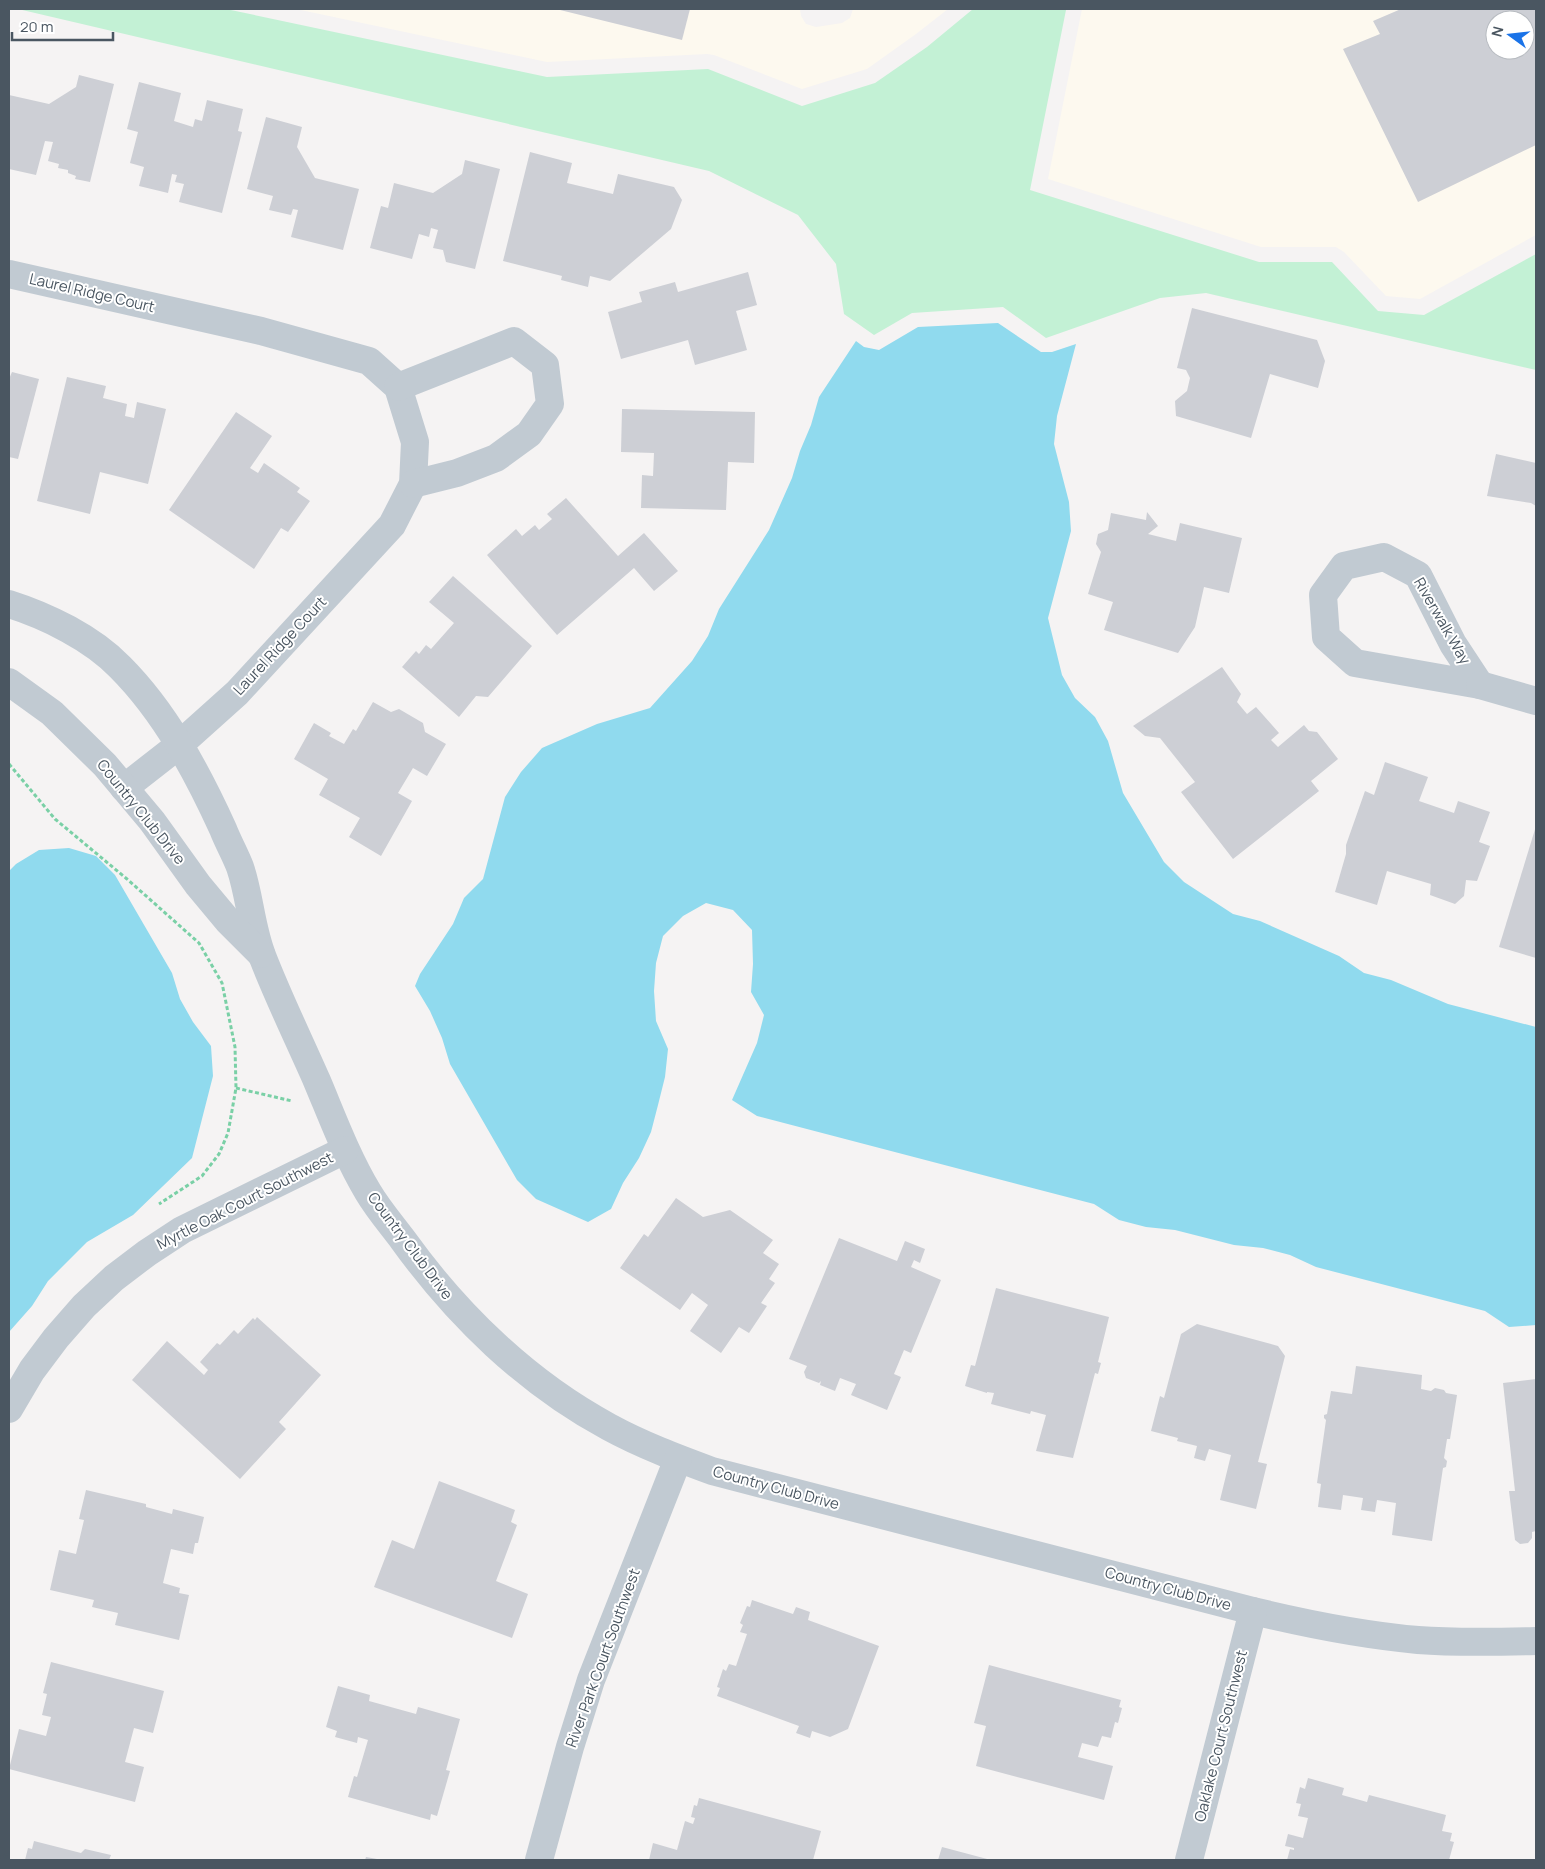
<svg xmlns="http://www.w3.org/2000/svg" width="1545" height="1869" font-family="Manrope,sans-serif">
<style>
.commercial{fill:#fdf9ef;fill-rule:evenodd}
.green{fill:#c3f1d5}
.water{fill:#90daee}
.building{fill:#cdcfd5;fill-rule:evenodd}
.lines{fill:none;stroke-linecap:round;stroke-linejoin:round}
.path{stroke:#7ad0a6;stroke-width:3;stroke-dasharray:4 2.5;stroke-linecap:butt}
.minor{stroke:#c1cad2;stroke-width:28}
.labels{text-anchor:middle;stroke-width:4;stroke-linejoin:round;paint-order:stroke}
.street-label{font-size:15px;fill:#4a5661;stroke:#fff}
</style>
<rect width="100%" height="100%" fill="#f5f3f3"/>
<g class="commercial">
<polygon points="296,9 800,9 801,16 806,24 816,27 842,23 850,18 853,9 948,9 916,34 867,69 802,89 714,55 707,54 547,62"/>
<path d="M 1082,9 L 1536,9 L 1536,235 L 1420,299 L 1386,296 L 1344,252 L 1336,247 L 1261,247 L 1048,179 ZM 1495,20 L 1525,20 L 1525,50 L 1495,50 Z"/>
</g>
<polygon class="green" points="18,9 226,9 547,77 708,69 802,106 875,83 927,47 973,9 1062,9 1066,10 1030,190 1259,262 1332,262 1378,311 1424,315 1536,254 1536,370 1206,293 1160,298 1046,338 1003,307 912,313 874,335 844,314 836,264 798,215 709,171"/>
<g class="water">
<polygon points="998,323 1041,352 1052,352 1076,344 1057,416 1054,444 1069,502 1071,531 1048,618 1062,675 1075,698 1095,717 1108,741 1123,793 1164,862 1184,882 1233,914 1260,921 1339,956 1364,973 1391,980 1448,1004 1536,1027 1536,1325 1509,1327 1485,1311 1316,1267 1290,1255 1263,1248 1234,1245 1175,1230 1146,1227 1119,1220 1094,1204 757,1116 732,1100 757,1043 764,1015 751,992 753,964 752,930 733,910 706,903 683,916 663,936 656,963 654,991 656,1021 668,1049 665,1077 658,1105 651,1132 639,1158 623,1183 611,1209 588,1222 536,1199 517,1180 450,1064 442,1038 430,1011 415,986 420,974 453,924 464,898 483,879 505,797 521,772 542,748 597,724 650,708 692,661 708,636 719,609 769,530 792,478 800,451 811,425 819,397 856,341 864,347 879,350 918,327"/>
<polygon points="69,848 96,856 115,875 172,973 180,999 193,1022 211,1046 213,1076 192,1158 133,1215 87,1242 48,1281 32,1306 9,1332 9,871 16,864 39,850"/>
</g>
<g class="building">
<polygon points="556,9 690,9 682,40"/>
<path d="M 1401,9 L 1536,9 L 1536,145 L 1418,202 L 1343,49 L 1380,34 L 1373,21 ZM 1495,20 L 1525,20 L 1525,50 L 1495,50 Z"/>
<polygon points="79,75 114,84 90,182 75,179 76,176 68,173 68,170 58,168 59,164 48,161 53,142 45,141 36,175 9,169 9,95 49,104 76,87"/>
<polygon points="139,82 181,93 174,121 193,127 195,119 202,121 207,100 243,109 238,131 242,132 222,213 179,202 184,184 175,182 177,175 172,174 168,193 139,186 144,167 130,163 138,132 127,129"/>
<polygon points="266,117 302,127 297,147 315,178 359,189 343,250 291,237 298,210 293,209 291,215 269,210 273,196 247,189"/>
<polygon points="530,152 572,163 567,183 613,194 618,174 674,187 682,200 671,229 610,281 590,276 588,287 561,280 562,276 503,261"/>
<polygon points="465,160 500,169 475,269 446,262 443,250 433,248 438,230 431,228 429,237 419,234 412,259 370,248 381,206 388,208 394,183 433,193 462,174"/>
<polygon points="748,272 757,305 736,311 747,350 695,365 688,340 621,359 608,312 642,302 639,292 675,282 678,292"/>
<polygon points="1192,308 1317,340 1325,361 1318,388 1270,374 1251,438 1176,416 1175,401 1187,391 1190,378 1186,370 1177,368"/>
<polygon points="12,372 39,379 18,459 9,457 9,379"/>
<polygon points="67,377 106,386 103,398 127,404 125,416 134,418 137,402 166,409 148,484 100,472 90,514 37,501"/>
<polygon points="622,409 755,412 754,463 728,462 726,510 641,508 642,475 653,476 654,453 621,452"/>
<polygon points="236,412 272,436 250,468 258,473 264,463 300,488 297,492 310,501 288,532 281,528 254,569 169,510"/>
<polygon points="1496,454 1536,463 1536,506 1531,503 1487,496"/>
<polygon points="566,498 618,556 644,533 678,571 654,591 634,568 557,635 487,555 516,529 522,536 535,525 539,530 552,519 547,514"/>
<polygon points="1147,512 1158,526 1148,534 1176,541 1180,523 1242,538 1229,593 1204,587 1195,627 1178,653 1104,630 1113,602 1088,594 1101,552 1096,544 1098,534 1108,530 1111,513 1146,520"/>
<polygon points="453,576 532,646 488,697 476,696 459,717 402,667 416,651 419,654 426,645 431,649 454,623 429,602"/>
<polygon points="1222,667 1241,694 1237,702 1247,714 1256,707 1279,733 1271,740 1278,747 1304,725 1309,731 1317,732 1338,759 1311,781 1319,791 1233,859 1181,792 1195,782 1160,738 1145,736 1133,726"/>
<polygon points="373,702 391,712 399,709 423,723 425,732 446,744 427,776 413,768 398,793 412,801 381,856 349,837 360,818 319,795 328,779 294,759 314,723 331,733 329,736 344,744 353,729 356,731"/>
<polygon points="1385,762 1428,777 1419,801 1454,813 1458,801 1490,812 1479,842 1490,846 1477,881 1466,880 1464,896 1455,904 1430,895 1431,884 1387,871 1377,905 1335,892 1346,854 1346,845 1365,791 1374,795"/>
<polygon points="1536,826 1536,958 1499,947"/>
<polygon points="676,1198 703,1217 730,1210 773,1240 763,1253 779,1264 769,1279 775,1283 761,1303 767,1306 749,1333 739,1327 721,1353 690,1331 708,1305 692,1293 680,1310 620,1268 644,1234 648,1237"/>
<polygon points="839,1238 897,1261 905,1241 925,1249 920,1263 914,1260 911,1267 941,1280 911,1353 904,1350 894,1374 901,1377 887,1410 851,1395 856,1384 840,1378 835,1391 820,1385 821,1381 819,1383 806,1378 804,1372 807,1366 789,1359"/>
<polygon points="996,1288 1109,1317 1098,1362 1101,1363 1098,1374 1095,1373 1073,1458 1036,1451 1046,1415 1031,1411 1030,1414 991,1404 994,1393 987,1392 987,1393 965,1386 971,1365 975,1366"/>
<polygon points="257,1317 321,1375 279,1422 286,1429 240,1479 132,1380 167,1341 204,1375 208,1370 200,1362 217,1343 220,1345 234,1330 238,1334 253,1318 255,1320"/>
<polygon points="1197,1324 1278,1346 1285,1356 1258,1462 1267,1464 1256,1509 1220,1500 1231,1455 1209,1449 1205,1461 1194,1458 1197,1446 1177,1441 1178,1438 1151,1431 1160,1396 1164,1398 1181,1334"/>
<polygon points="1356,1366 1422,1375 1421,1389 1431,1391 1435,1388 1444,1390 1446,1393 1457,1395 1450,1439 1447,1439 1444,1458 1447,1461 1446,1467 1443,1468 1432,1541 1392,1535 1396,1503 1377,1500 1375,1512 1361,1510 1363,1498 1343,1495 1341,1510 1318,1507 1321,1484 1317,1483 1326,1420 1324,1418 1324,1415 1327,1414 1331,1391 1352,1394"/>
<polygon points="1536,1379 1536,1531 1532,1532 1532,1538 1528,1543 1520,1544 1515,1540 1509,1491 1515,1491 1503,1383"/>
<polygon points="439,1481 515,1510 511,1522 517,1525 496,1581 528,1594 512,1638 374,1587 392,1540 414,1549"/>
<polygon points="86,1490 146,1504 146,1507 172,1514 173,1509 204,1517 198,1543 195,1543 193,1554 171,1549 163,1583 180,1588 179,1593 189,1595 179,1640 115,1625 118,1613 92,1607 94,1600 50,1590 59,1550 76,1554 84,1520 79,1519"/>
<polygon points="752,1600 793,1614 796,1607 810,1612 808,1620 879,1646 848,1729 830,1737 812,1731 810,1738 796,1733 799,1726 717,1696 720,1688 717,1687 723,1669 726,1671 729,1664 736,1666 747,1634 740,1632 743,1625 740,1623 747,1606 750,1607"/>
<polygon points="51,1662 164,1691 153,1733 134,1728 125,1762 144,1767 135,1802 9,1769 19,1729 46,1736 51,1717 42,1715 47,1694 43,1693"/>
<polygon points="989,1665 1121,1700 1119,1707 1122,1708 1118,1723 1115,1722 1111,1738 1102,1736 1098,1747 1082,1743 1078,1757 1113,1766 1104,1800 976,1766 986,1726 974,1723"/>
<polygon points="338,1686 370,1695 369,1701 416,1714 418,1707 460,1719 446,1770 450,1771 437,1816 431,1814 430,1820 348,1797 354,1776 357,1777 368,1740 358,1737 357,1743 335,1737 337,1731 326,1727"/>
<polygon points="1308,1778 1344,1788 1342,1795 1367,1802 1369,1795 1446,1815 1442,1831 1452,1833 1450,1841 1454,1842 1449,1860 1287,1860 1290,1849 1294,1850 1294,1848 1285,1846 1288,1834 1303,1838 1308,1818 1298,1816 1301,1804 1296,1803 1300,1787 1305,1789"/>
<polygon points="699,1798 821,1831 813,1860 649,1860 653,1843 677,1850 685,1821 693,1824 695,1818 691,1817 694,1805 697,1806"/>
<polygon points="34,1841 81,1853 85,1849 111,1855 109,1860 25,1860 28,1848 32,1849"/>
<polygon points="942,1847 991,1860 938,1860"/>
<polygon points="366,1857 377,1859 377,1860 365,1860"/>
</g>
<g class="lines">
<g class="path">
<polyline points="9,764 55,819 127,879 199,943 222,983 235,1047 236,1088 228,1133 219,1154 202,1176 159,1204"/>
<polyline points="236,1088 292,1101"/>
</g>
<g class="minor">
<polyline points="9,274 261,331 369,361 398,387 415,442 413,484 392,525 237,693 179,745 124,788"/>
<polyline points="398,387 514,341 545,365 550,404 529,434 496,458 457,473 413,484"/>
<polygon points="1384,557 1418,575 1453,644 1480,685 1355,663 1326,637 1323,595 1344,566"/>
<path d="M 9,604 C 47,616 92,638 120,667 C 165,712 197,772 223,829 C 228,842 235,854 240,867 C 250,896 251,929 263,958 C 279,999 299,1040 317,1081 C 333,1119 347,1157 368,1192 C 378,1209 391,1224 403,1240 C 457,1315 527,1383 609,1427 C 642,1445 677,1458 712,1471 L 1253,1611 C 1307,1624 1362,1635 1418,1640 C 1457,1643 1497,1642 1536,1641"/>
<polyline points="9,682 52,713 105,765 152,821 198,885 228,921 261,954"/>
<polyline points="1480,685 1536,701"/>
<polyline points="9,1409 32,1370 56,1338 84,1306 114,1278 147,1253 182,1230 345,1150"/>
<polyline points="539,1860 570,1747 591,1680 678,1459"/>
<polyline points="1189,1860 1253,1611"/>
</g>
</g>
<g class="labels">
<g class="street-label">
<text transform="translate(92 293) rotate(13)" y="5">Laurel Ridge Court</text>
<text transform="translate(1442 621) rotate(60)" y="5">Riverwalk Way</text>
<text transform="translate(280 646) rotate(-47)" y="5">Laurel Ridge Court</text>
<text transform="translate(141 812) rotate(51)" y="5">Country Club Drive</text>
<text transform="translate(245 1201) rotate(-27)" y="5">Myrtle Oak Court Southwest</text>
<text transform="translate(410 1246) rotate(53)" y="5">Country Club Drive</text>
<text transform="translate(776 1488) rotate(15)" y="5">Country Club Drive</text>
<text transform="translate(1168 1589) rotate(15)" y="5">Country Club Drive</text>
<text transform="translate(603 1658) rotate(-70)" y="5">River Park Court Southwest</text>
<text transform="translate(1221 1736) rotate(-76)" y="5">Oaklake Court Southwest</text>
</g>
</g>
<rect width="1545" height="1869" fill="none" stroke="#4a5661" stroke-width="20"/>
<g transform="translate(1510 35) rotate(285)"><circle r="24" fill="#ffffff" stroke="#b7bbc0"/>
<path d="M0-4L9 19L0 12L-9 19Z" fill="#1a73e8"/>
<text y="-8" font-size="14" font-weight="bold" text-anchor="middle" fill="#4a5661">N</text>
</g>
<path d="M12 32v8h101v-8" fill="none" stroke="#4a5661" stroke-width="2.5"/>
<text x="20" y="32" font-size="15" fill="#4a5661" stroke="#ffffff" stroke-width="4" paint-order="stroke">20 m</text>
</svg>
